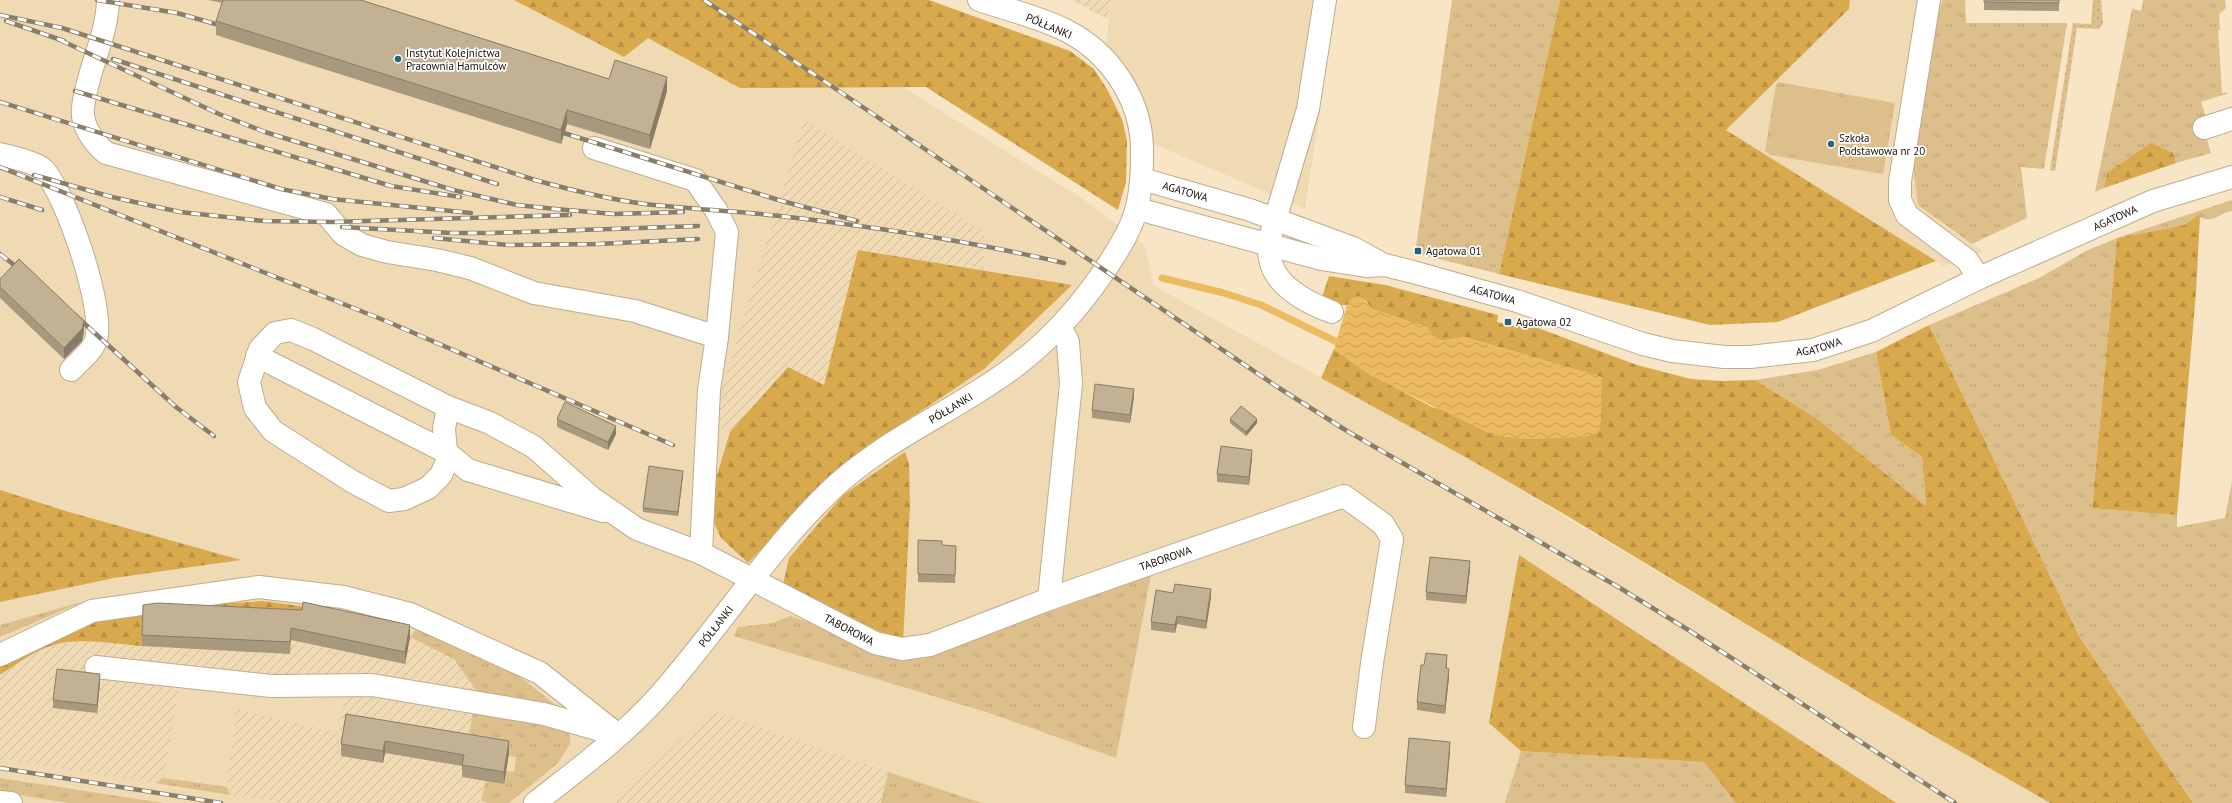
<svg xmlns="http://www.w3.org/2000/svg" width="2232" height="803" font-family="'PT Sans',sans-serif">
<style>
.built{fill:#f0dab4}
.industrial{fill:url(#industrial-furrows)}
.grass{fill:url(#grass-tufts)}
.forest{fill:url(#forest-firs)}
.garden{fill:url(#garden-dots)}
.pitch{fill:#ddbf8c}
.water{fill:url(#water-waves)}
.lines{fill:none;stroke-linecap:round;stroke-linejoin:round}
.stream{stroke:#ecbb60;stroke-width:7}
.minor-casing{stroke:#bdac8e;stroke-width:24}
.minor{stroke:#fff;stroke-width:22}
.rail-casing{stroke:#8a7e69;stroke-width:4.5}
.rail{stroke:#fff;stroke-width:3;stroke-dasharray:9;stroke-linecap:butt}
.wall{fill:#a7987e}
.shaded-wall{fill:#887c67}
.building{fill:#c2b193;stroke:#887c67}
.poi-dot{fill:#2c637e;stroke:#fff;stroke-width:1.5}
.labels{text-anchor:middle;stroke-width:3.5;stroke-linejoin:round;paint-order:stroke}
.street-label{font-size:11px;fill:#150f05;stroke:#fff}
.poi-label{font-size:11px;fill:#150f05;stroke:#fff;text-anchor:start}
</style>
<defs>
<pattern id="industrial-furrows" width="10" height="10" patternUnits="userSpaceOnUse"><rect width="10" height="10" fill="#f0dab4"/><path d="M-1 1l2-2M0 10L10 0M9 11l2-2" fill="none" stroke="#cdba99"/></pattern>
<pattern id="grass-tufts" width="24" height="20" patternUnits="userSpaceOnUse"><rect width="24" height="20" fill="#ddbf8c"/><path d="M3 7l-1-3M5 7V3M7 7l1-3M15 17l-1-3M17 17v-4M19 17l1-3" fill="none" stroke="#bda377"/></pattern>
<pattern id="forest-firs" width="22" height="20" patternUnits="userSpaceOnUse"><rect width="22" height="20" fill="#d9a94d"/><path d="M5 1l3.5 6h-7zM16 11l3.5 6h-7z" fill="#b99042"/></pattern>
<pattern id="garden-dots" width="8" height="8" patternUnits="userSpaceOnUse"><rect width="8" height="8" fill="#ddbf8c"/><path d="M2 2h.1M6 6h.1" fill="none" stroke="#bda377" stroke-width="1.8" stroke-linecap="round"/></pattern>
<pattern id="water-waves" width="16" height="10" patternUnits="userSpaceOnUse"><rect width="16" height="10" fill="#ecbb60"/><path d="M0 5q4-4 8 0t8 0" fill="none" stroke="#caa052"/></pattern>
</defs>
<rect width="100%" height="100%" fill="#f7e5c6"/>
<g class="built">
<polygon points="0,0 762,0 1083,199 1144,245 1154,286 1467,458 1880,705 2050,803 0,803"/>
<polygon points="1111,0 1337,0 1305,209 1142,139 1105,59"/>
<polygon points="1850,0 1943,0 1936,17 1943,225 1984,251 1943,266 1726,130 1849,9"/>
</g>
<g class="industrial">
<polygon points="1071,0 1111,0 1108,19 1077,3"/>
<polygon points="804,120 985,232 983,270 858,250 824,385 788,367 730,432 711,424"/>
<polygon points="292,621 298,642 404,664 410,637 454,659 478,693 467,746 486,781 479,803 283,803 230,795 227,787 236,709 339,733 344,698 180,682 164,778 155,783 0,759 0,675 29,656 54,644 89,641 142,646 290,653"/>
<polygon points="711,710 888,772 881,803 615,803"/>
</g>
<g class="grass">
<polygon points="1452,0 1560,0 1499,274 1415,253"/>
<polygon points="1943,0 1965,0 1966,23 2067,23 2044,169 2021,167 2027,218 1972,244 1918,205 1912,157 1936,17"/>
<polygon points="2143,0 2225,0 2226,8 2219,14 2220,30 2218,30 2222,93 2229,93 2201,102 2206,117 2201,120 2211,153 2176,163 2173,153 2107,173 2104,188 2095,192 2132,9 2141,11"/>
<polygon points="1778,82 1895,103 1883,174 1771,155 1765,151 1776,84"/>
<path d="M 2232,200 L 2232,211 C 2218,213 2214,225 2197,216 L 2184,225 L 2117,238 L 2092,507 L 2177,515 L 2177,527 L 2225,518 L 2232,481 L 2232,803 L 2193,803 L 2080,638 L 1929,325 L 2039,278 L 2086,251 L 2117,238 Z"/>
<polygon points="1876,352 1891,435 1922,457 1926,506 1816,418 1755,380 1818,370"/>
<polygon points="1151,575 1116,758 986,712 734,636 738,627 772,623 790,616 920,659"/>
<polygon points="85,601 0,637 0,625"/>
<polygon points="417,628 509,668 558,707 507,700 478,693 454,659 410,637"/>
<polygon points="473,712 518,716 569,732 570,744 558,763 509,803 487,803 481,800 486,781 504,784 506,771 514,772 516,757 509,756 509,753 467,746"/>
<polygon points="1521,751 1704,762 1736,803 1505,803"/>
<polygon points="888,772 982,803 881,803"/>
<polygon points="0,778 164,803 69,803 0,792"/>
<polygon points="164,778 227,787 230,795 155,783"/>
</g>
<g class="forest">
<polygon points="514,0 929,0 1070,51 1094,69 1107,89 1122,119 1127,141 1126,182 1118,210 926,87 740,88 648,38 624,57"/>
<polygon points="1560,0 1850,0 1849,9 1726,130 1936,261 1778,322 1710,325 1499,274"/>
<polygon points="2151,143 2173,153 2176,163 2104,188 2107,173"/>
<polygon points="2197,216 2200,217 2196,292 2177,515 2092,508 2117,238 2184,225"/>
<polygon points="858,250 1072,285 984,369 864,449 810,497 748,563 721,538 707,508 730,432 788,367 824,385"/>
<path d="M 1329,276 L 1385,285 L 1498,315 L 1497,322 L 1517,327 L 1519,321 L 1637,365 L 1691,379 L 1722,381 L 1755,380 L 1816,418 L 1926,506 L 1922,457 L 1891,435 L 1876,352 L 1929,325 L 2080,638 L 2193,803 L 2050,803 L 1880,705 L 1564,514 L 1467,458 L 1321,378 L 1334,349 L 1366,372 L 1432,407 L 1558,436 L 1584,437 L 1601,420 L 1601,377 L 1464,337 C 1449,340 1434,345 1428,328 L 1372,309 L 1365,300 L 1350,301 L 1347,305 L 1340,305 L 1322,297 Z"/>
<polygon points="905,452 909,464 910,506 903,643 844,614 782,589 789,558 843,495"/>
<polygon points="0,490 69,512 241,560 114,578 0,602"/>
<polygon points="1519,555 1896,803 1736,803 1704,762 1521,751 1489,723"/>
<path d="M 262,601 L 347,612 L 345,623 L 144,614 L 142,646 C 117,644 77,637 53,645 C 34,651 17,664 0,675 L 0,663 L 89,620 L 142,609 Z"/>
</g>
<polygon class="garden" points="2093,0 2101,0 2103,24 2099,29 2077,28 2055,171 2050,170 2073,23 2091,24"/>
<polygon class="pitch" points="1780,87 1891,105 1880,170 1769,151"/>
<path class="water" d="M 1354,296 L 1360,296 L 1372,309 L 1428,328 C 1434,345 1449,340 1464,337 L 1602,377 L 1601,420 L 1599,432 L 1584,437 L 1527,439 L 1495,436 L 1400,390 L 1366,372 L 1334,349 L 1347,305 Z"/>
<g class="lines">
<polyline class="stream" points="1162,278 1224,293 1261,305 1335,341"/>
<defs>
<g id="minor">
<path d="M 108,0 C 107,38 87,70 83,108 C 81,125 93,142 106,153 L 326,214 L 343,234 L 362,245 L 387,252 L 437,260 L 470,268 L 534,293 L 635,311 L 717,337"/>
<path d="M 1325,0 L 1308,109 L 1268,244 C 1269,250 1269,257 1271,263 C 1278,288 1310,304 1332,312"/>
<polyline points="1929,0 1900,181 1900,200 1907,215 1967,260 1979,278"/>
<polyline points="2204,128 2232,119"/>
<polyline points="594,148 695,180 716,210 727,232 717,337 709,390 701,553"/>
<path d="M 0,154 C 11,157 35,162 43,169 C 66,194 105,308 96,340 C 93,351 78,362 71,370"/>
<path id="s1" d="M 1142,179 L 1250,210 L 1353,248 L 1382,264"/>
<path id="s2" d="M 1138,209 L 1321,259 L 1366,266 L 1385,265 L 1413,272 L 1517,301 L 1643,344 L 1672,351 L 1724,357 L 1750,357 L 1813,350 L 1871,331 L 1979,278 L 2153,201 L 2232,177"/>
<polyline points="257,356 446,452 468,470 603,511"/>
<path id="s3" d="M 448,407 L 444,429 L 447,461 L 441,475 L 428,488 L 404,499 L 389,501 L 353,482 L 273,431 L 255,408 L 249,382 L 260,349 L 275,333 L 291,330 L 313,339 L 448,407 L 490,423 L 534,447 L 592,498 L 637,529 L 701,553 L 875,643 L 902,649 L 930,645 L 1049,599 L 1344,496 L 1383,524 L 1392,539 L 1372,663 L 1364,727"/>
<polyline points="1049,599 1071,384 1068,342 1060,327"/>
<polyline points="0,655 92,611 259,587 343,597 410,614 540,673 618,735"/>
<polyline points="96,667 271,686 372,685 544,714 607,732"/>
<polyline points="0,802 11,803"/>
<path id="s4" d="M 535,803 C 577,770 622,737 658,697 C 717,631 765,554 829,492 C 875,447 935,420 988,385 C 1033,357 1070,320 1100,277 C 1134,228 1143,208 1142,148 C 1141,99 1110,53 1067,31 C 1040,17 1008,10 979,0"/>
</g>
</defs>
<use href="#minor" class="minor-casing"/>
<use href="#minor" class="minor"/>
<defs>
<g id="rail">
<polyline points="97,0 177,13 226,27"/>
<polyline points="704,0 1279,388 1347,431 1620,588 1690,631 1955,803"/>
<path d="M 0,15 L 62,28 L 535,180 C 571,190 607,199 645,204 C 690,209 735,211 780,216 C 876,227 970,241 1064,263"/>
<polyline points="6,21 64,41"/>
<polyline points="60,40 219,114 265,132 453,190 517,205 555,209 614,214 683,212"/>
<polyline points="113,59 497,184"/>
<polyline points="75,91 391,186 460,197"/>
<polyline points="0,102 281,189 332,199 471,213"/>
<polyline points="554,130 782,201 857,221"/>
<polyline points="0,167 386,321 673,445"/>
<polyline points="34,175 112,197 180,212 264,221 333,222 570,215"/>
<polyline points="0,197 42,210"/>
<polyline points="342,227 452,233 491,233 698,226"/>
<polyline points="434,238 508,245 598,244 698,239"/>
<polyline points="0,254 23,272"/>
<polyline points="75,315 176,407 214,436"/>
<polyline points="0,768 221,803"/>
</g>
</defs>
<use href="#rail" class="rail-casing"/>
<use href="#rail" class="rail"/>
</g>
<g class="wall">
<polygon points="209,0 361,0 609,79 667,91 650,149 567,124 561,144 216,35 216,21 222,3"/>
<polygon points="1984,0 2059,0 2059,11 1984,10"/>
<polygon points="0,279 84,332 82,341 64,359 0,298"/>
<polygon points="1134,397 1130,423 1092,418 1092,410"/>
<polygon points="557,419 616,434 608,450 557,427"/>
<polygon points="1230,419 1257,423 1246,436 1230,423"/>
<polygon points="1252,458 1249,485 1217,482 1217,474"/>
<polygon points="683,475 678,516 643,512 643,508"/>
<polygon points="918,540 942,545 956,554 955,583 918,582"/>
<polygon points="1470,569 1466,604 1426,600 1426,592"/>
<polygon points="1173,593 1211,597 1206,629 1177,624 1175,633 1151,630 1151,622"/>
<polygon points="302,610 410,637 405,664 291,640 290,654 142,646 142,635"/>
<polygon points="1447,663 1447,668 1449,677 1445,714 1417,710 1417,702 1424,665"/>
<polygon points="100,682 97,713 53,708 53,700"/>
<polygon points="346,714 509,753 504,784 462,777 462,766 385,753 383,763 341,756 341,744"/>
<polygon points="1450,750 1446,797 1405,793 1405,785"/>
</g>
<g class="shaded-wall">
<polygon points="667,77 667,91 650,149 650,135"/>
<polygon points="567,110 567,124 561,144 561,130"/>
<polygon points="84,321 84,332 82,341 64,359 64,348"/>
<polygon points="1134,389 1134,397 1130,423 1130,415"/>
<polygon points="1257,419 1257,423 1246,436 1246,432"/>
<polygon points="616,426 616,434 608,450 608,442"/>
<polygon points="1252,450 1252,458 1249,485 1249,477"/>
<polygon points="683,471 683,475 678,516 678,512"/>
<polygon points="1470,561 1470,569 1466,604 1466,596"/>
<polygon points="1211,589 1211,597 1206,629 1206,621"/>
<polygon points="1177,616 1177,624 1175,633 1175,625"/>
<polygon points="410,625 410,637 405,664 405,652"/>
<polygon points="1449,669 1449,677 1445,714 1445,706"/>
<polygon points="100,674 100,682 97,713 97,705"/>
<polygon points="385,741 385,753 383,763 383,751"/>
<polygon points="509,741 509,753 504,784 504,772"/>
<polygon points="1450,742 1450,750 1446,797 1446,789"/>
</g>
<g class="building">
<polygon points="223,0 361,0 609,79 615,60 667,77 650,135 567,110 561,130 216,21"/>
<polygon points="1984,0 2059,0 2059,3 1984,2"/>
<polygon points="19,259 84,321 82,329 64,348 0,287 0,279"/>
<polygon points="1095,384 1134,389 1130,415 1092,410"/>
<polygon points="565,402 616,426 608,442 557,419"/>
<polygon points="1241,406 1257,419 1246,432 1230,419"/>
<polygon points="1221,446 1252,450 1249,477 1217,474"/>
<polygon points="649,466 683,471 678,512 643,508"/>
<polygon points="918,540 942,541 942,545 956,546 955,575 918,574"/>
<polygon points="1430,557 1470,561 1466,596 1426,592"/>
<polygon points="1175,584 1211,589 1206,621 1177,616 1175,625 1151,622 1156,590 1173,593"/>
<polygon points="303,602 410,625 405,652 291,628 290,642 142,635 143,605 157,603 302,610"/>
<polygon points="1426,653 1447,655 1446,668 1449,669 1445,706 1417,702 1421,665 1424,665"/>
<polygon points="57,669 100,674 97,705 53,700"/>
<polygon points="346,714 509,741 504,772 462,765 464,755 385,741 383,751 341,744"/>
<polygon points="1409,738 1450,742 1446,789 1405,785"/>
</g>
<g class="poi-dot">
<circle cx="398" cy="59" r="4"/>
<circle cx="1831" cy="144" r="4"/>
<rect x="1414" y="247" width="8" height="8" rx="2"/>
<rect x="1504" y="318" width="8" height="8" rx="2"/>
</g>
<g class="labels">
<g class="street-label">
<text transform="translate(1049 26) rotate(23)" y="4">PÓŁŁANKI</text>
<text dy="4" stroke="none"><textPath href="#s1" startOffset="45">AGATOWA</textPath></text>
<text dy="4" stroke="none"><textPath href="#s2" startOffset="1026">AGATOWA</textPath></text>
<text dy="4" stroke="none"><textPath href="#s2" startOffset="366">AGATOWA</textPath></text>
<text dy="4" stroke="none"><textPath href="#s2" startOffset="702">AGATOWA</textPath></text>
<text dy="4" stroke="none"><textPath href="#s4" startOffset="578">PÓŁŁANKI</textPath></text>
<text dy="4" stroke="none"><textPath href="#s3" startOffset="1367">TABOROWA</textPath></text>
<text dy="4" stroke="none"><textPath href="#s4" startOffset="254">PÓŁŁANKI</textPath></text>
<text dy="4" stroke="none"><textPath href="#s3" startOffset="1031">TABOROWA</textPath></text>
</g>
<g class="poi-label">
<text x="406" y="57">Instytut Kolejnictwa<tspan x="406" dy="13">Pracownia Hamulców</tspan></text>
<text x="1839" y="142">Szkoła<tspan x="1839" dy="13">Podstawowa nr 20</tspan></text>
<text x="1426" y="255">Agatowa 01</text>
<text x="1516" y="326">Agatowa 02</text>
</g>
</g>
</svg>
